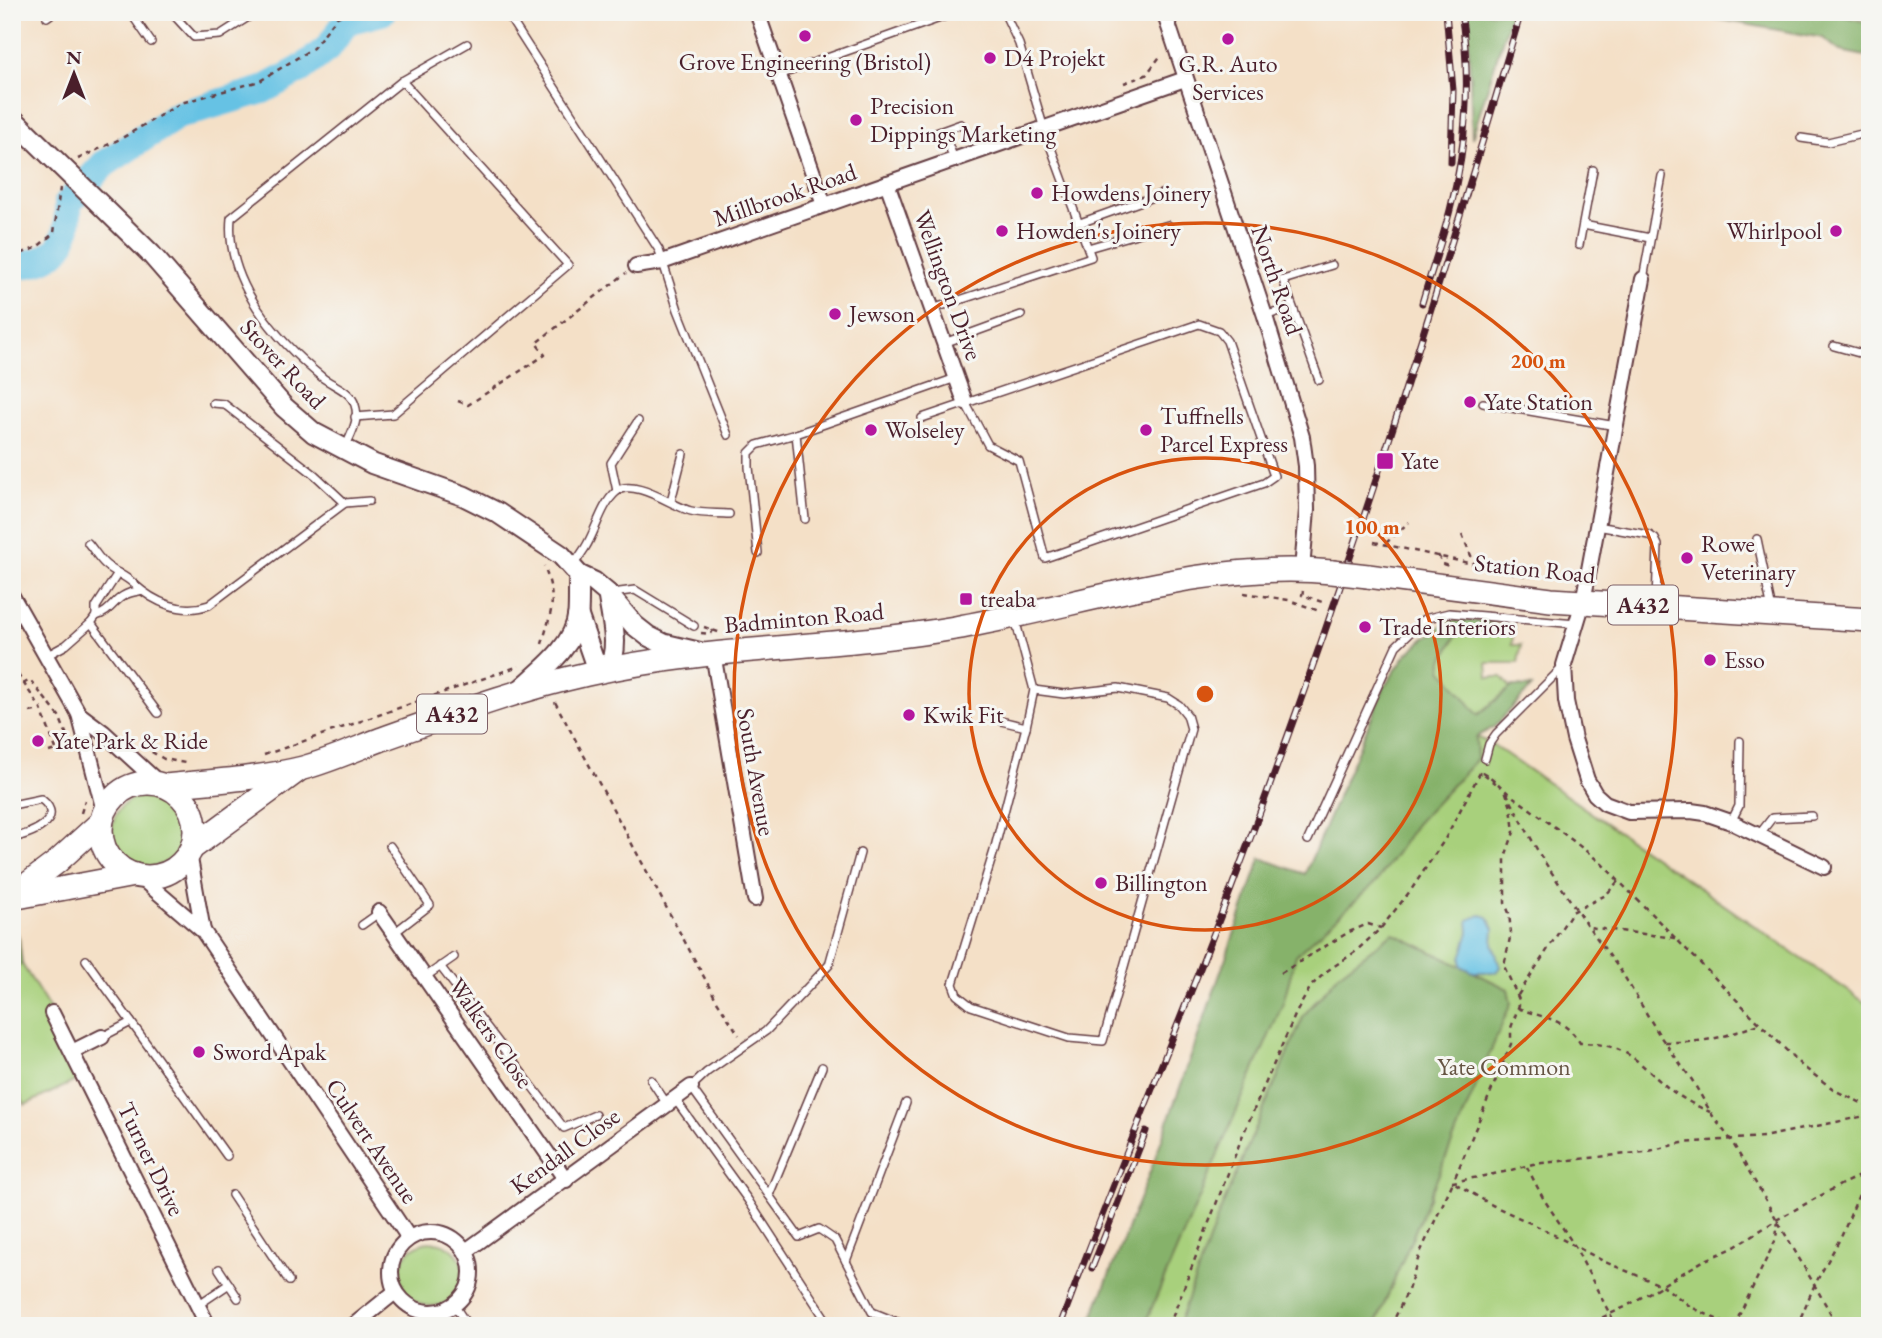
<svg xmlns="http://www.w3.org/2000/svg" width="1882" height="1338" font-family="'EB Garamond',serif">
<style>
.green{fill:#a8d07b;stroke:#797853;stroke-width:2}
.forest{fill:#86b26b;stroke:#68684b;stroke-width:2}
.water{fill:#66c2e4;stroke:#587088;stroke-width:2}
.lines{fill:none;stroke-linecap:round;stroke-linejoin:round}
.river{stroke:#66c2e4;stroke-width:28}
.service-casing{stroke:#643c42;stroke-width:10}
.minor-casing{stroke:#643c42;stroke-width:18}
.secondary-casing{stroke:#643c42;stroke-width:23}
.primary-casing{stroke:#643c42;stroke-width:26}
.path{stroke:#643c42;stroke-width:2.5;stroke-dasharray:5 5;stroke-linecap:butt}
.service{stroke:#fff;stroke-width:7}
.minor{stroke:#fff;stroke-width:14}
.secondary{stroke:#fff;stroke-width:19}
.primary{stroke:#fff;stroke-width:23}
.rail-casing{stroke:#4a1f2b;stroke-width:7}
.rail{stroke:#f6f6f2;stroke-width:4.5;stroke-dasharray:13;stroke-linecap:butt}
.primary-bridge-casing{stroke:#643c42;stroke-width:26;stroke-linecap:butt}
.primary-bridge{stroke:#fff;stroke-width:23}
.ring{fill:none;stroke:#d8530f;stroke-width:3.5}
.poi-dot{fill:#b5179e;stroke:#f6f6f2;stroke-width:2.5}
.labels{text-anchor:middle;stroke-width:6;stroke-linejoin:round;paint-order:stroke}
.shield{fill:#f6f6f2;stroke:#7e6067;stroke-width:2}
.shield-label{font-size:23px;font-weight:bold;fill:#4a1f2b}
.poi-label{font-size:24px;fill:#4a1f2b;stroke:#f6f6f2;text-anchor:start}
.street-label{font-size:24px;fill:#4a1f2b;stroke:#f6f6f2}
.park-label{font-size:24px;fill:#665443;stroke:#f6f6f2}
.centre{fill:#d8530f;stroke:#f6f6f2;stroke-width:3.5}
.ring-label{font-size:21px;text-anchor:middle;font-weight:bold;fill:#d8530f;stroke:#f6f6f2;stroke-width:6;stroke-linejoin:round;paint-order:stroke}
</style>
<rect width="100%" height="100%" fill="#f6f6f2"/>
<filter id="ink" filterUnits="userSpaceOnUse"><feTurbulence type="fractalNoise" baseFrequency=".0143" numOctaves="2"/><feDisplacementMap in="SourceGraphic" scale="14" xChannelSelector="R" yChannelSelector="G"/><feConvolveMatrix kernelMatrix="1 2 1 2 8 2 1 2 1" color-interpolation-filters="sRGB"/></filter>
<filter id="wash" filterUnits="userSpaceOnUse"><feTurbulence type="fractalNoise" baseFrequency=".00686" numOctaves="4" result="noise"/><feDisplacementMap in="SourceGraphic" scale="28" xChannelSelector="R" yChannelSelector="G"/><feGaussianBlur stdDeviation="1.57" result="paint"/><feColorMatrix in="noise" values="0 0 0 0 0 0 0 0 0 0 0 0 0 0 0 0 0 1.4 0 .05"/><feComposite in="paint" operator="in"/></filter>
<g filter="url(#wash)">
<rect width="100%" height="100%" fill="#f4e0c7"/>
<g class="green">
<polygon points="1514,625 1512,645 1521,645 1518,663 1487,663 1488,677 1502,677 1511,688 1478,716 1442,669 1443,660 1458,632 1485,626"/>
<polygon points="1385,686 1496,747 1870,1006 1870,1326 1115,1326"/>
<circle cx="148" cy="831" r="36"/>
<polygon points="22,964 52,1013 84,1077 25,1105 12,1080 12,968"/>
<circle cx="432" cy="1274" r="32"/>
</g>
<g class="forest">
<polygon points="1466,12 1511,12 1472,138 1468,23"/>
<polygon points="1677,12 1830,12 1870,23 1870,57 1840,51 1823,38"/>
<polygon points="1450,621 1498,621 1458,632 1443,660 1442,669 1478,715 1513,686 1532,687 1494,727 1476,737 1477,759 1416,824 1377,881 1296,955 1283,1003 1144,1326 1089,1326 1153,1164 1261,858 1305,874 1385,686 1405,656 1426,637"/>
<polygon points="12,928 15,928 19,938 22,964 12,968"/>
<polygon points="1393,933 1508,989 1511,1003 1375,1326 1178,1326 1218,1216 1304,1015 1339,974"/>
</g>
<polygon class="water" points="1481,915 1488,917 1494,929 1493,944 1500,967 1496,972 1473,972 1461,966 1461,958 1469,932 1468,920"/>
<g class="lines">
<path class="river" d="M 12,267 C 57,260 69,248 68,203 L 104,164 L 178,115 L 263,90 L 301,69 L 328,48 L 347,21 L 382,12"/>
</g>
</g>
<g filter="url(#ink)">
<g class="lines">
<defs>
<g id="service">
<polyline points="130,12 151,42"/>
<polyline points="171,12 194,37 220,35 256,12"/>
<polyline points="506,12 659,250 678,310 728,435"/>
<polyline points="47,17 54,12"/>
<polyline points="779,75 957,12"/>
<polyline points="943,131 954,159"/>
<polyline points="925,137 961,124"/>
<polyline points="1801,138 1828,142 1870,132"/>
<polyline points="1080,223 1164,193"/>
<polyline points="1583,225 1650,238"/>
<polyline points="1579,245 1593,170"/>
<polyline points="1088,248 1168,225"/>
<polyline points="1643,279 1662,176"/>
<polyline points="932,309 1091,257 1044,129 1019,44 1004,12"/>
<polyline points="1265,316 1292,307"/>
<polyline points="944,343 1021,315"/>
<polyline points="1834,346 1870,356"/>
<polyline points="1319,380 1283,280 1332,265"/>
<polyline points="1483,403 1616,426"/>
<polyline points="355,417 393,414 568,265 402,81"/>
<polyline points="922,418 1199,324 1219,331 1227,341 1274,476 1264,483 1045,558 1019,461 988,445 965,402"/>
<path d="M 346,446 C 351,434 360,419 355,405 C 351,391 334,386 323,378 C 276,340 225,282 231,218 L 402,81 L 467,44"/>
<polyline points="617,491 611,463 638,421"/>
<polyline points="671,501 683,454"/>
<polyline points="345,503 369,501"/>
<polyline points="805,519 796,434 956,378"/>
<polyline points="1597,526 1649,535 1655,539 1658,545 1656,602"/>
<polyline points="1757,539 1772,610"/>
<path d="M 88,543 C 94,550 99,559 106,565 C 114,572 126,576 134,584 C 154,602 181,615 209,605 L 345,503 L 315,475 L 224,404 L 213,403"/>
<polyline points="758,553 749,467 749,453 757,445 796,434"/>
<path d="M 573,566 C 577,560 581,554 585,548 C 596,531 601,505 616,492 C 633,477 674,507 691,511 C 703,514 717,513 729,514"/>
<polyline points="612,593 635,590 694,626"/>
<path d="M 96,616 C 115,611 113,594 139,591"/>
<polyline points="91,623 158,713"/>
<polyline points="46,656 66,645 91,623 96,616 96,607 118,573"/>
<polyline points="1001,721 1026,727 1034,690 1015,619"/>
<polyline points="1026,727 994,851 953,984 957,995 971,1006 1069,1038 1103,1041 1191,729 1187,715 1179,705 1168,698 1118,688 1064,694 1034,690"/>
<polyline points="1485,759 1489,744 1496,734 1563,667"/>
<path d="M 12,805 L 41,799 C 68,820 29,835 12,838"/>
<polyline points="1731,822 1739,806 1740,741"/>
<polyline points="1758,836 1772,818 1812,816"/>
<polyline points="1308,840 1396,646 1424,619 1449,613 1576,624"/>
<polyline points="390,846 430,905 394,933"/>
<polyline points="860,853 829,965 766,1031 707,1072 691,1087 799,1237 819,1229 835,1240 872,1312 907,1326"/>
<polyline points="362,925 379,913"/>
<polyline points="86,960 131,1022"/>
<polyline points="440,966 564,1128 595,1115"/>
<polyline points="425,977 454,957"/>
<polyline points="102,1037 131,1022 227,1156"/>
<polyline points="651,1080 667,1104"/>
<polyline points="675,1099 748,1200 830,1326"/>
<polyline points="232,1195 289,1281"/>
<polyline points="769,1195 822,1067"/>
<polyline points="846,1261 906,1103"/>
<polyline points="219,1269 238,1298"/>
<polyline points="198,1305 229,1284"/>
<polyline points="454,1305 468,1326"/>
</g>
<g id="minor">
<polyline points="757,12 824,205"/>
<polyline points="1164,12 1265,316 1302,437 1306,466 1307,510 1302,570"/>
<polyline points="887,183 965,402"/>
<polyline points="636,266 662,262 1185,79"/>
<polyline points="1643,279 1583,602 1564,665 1566,701 1574,739 1587,780 1595,794 1605,803 1629,812 1691,811 1705,813 1731,822 1824,867"/>
<polyline points="12,596 79,714 104,811"/>
<polyline points="713,653 755,899"/>
<polyline points="79,714 103,732 160,784"/>
<polyline points="189,853 203,931"/>
<polyline points="140,877 203,931 409,1238"/>
<polyline points="379,912 566,1180"/>
<polyline points="52,1013 208,1326"/>
<polyline points="72,1052 102,1037"/>
<circle cx="431" cy="1272" r="40"/>
<polyline points="466,1251 691,1087"/>
<polyline points="353,1326 395,1292"/>
</g>
<g id="secondary">
<polyline points="12,118 151,254 284,407 314,433 373,464 464,496 498,513 561,555 579,575 594,582 607,593 634,625 648,636 664,644 702,653"/>
<path d="M 578,615 L 594,661 L 608,669 C 621,647 611,619 608,594"/>
<path d="M 520,690 C 542,670 575,646 578,614 C 579,601 578,588 579,575"/>
</g>
<g id="primary">
<polyline points="1368,576 1551,600 1870,620"/>
<circle cx="148" cy="830" r="47"/>
<path d="M 166,786 C 211,781 259,779 303,768 C 329,761 356,749 382,739 C 450,715 516,690 587,674 C 708,646 833,649 955,628 C 1080,606 1204,560 1332,572"/>
<polyline points="192,848 297,771"/>
<polyline points="12,896 57,862 101,822"/>
<polyline points="12,898 134,875"/>
</g>
</defs>
<use href="#service" class="service-casing"/>
<use href="#minor" class="minor-casing"/>
<use href="#secondary" class="secondary-casing"/>
<use href="#primary" class="primary-casing"/>
<g class="path">
<polyline points="1124,83 1146,75 1162,54"/>
<polyline points="78,159 122,138 181,103 260,81 313,48 337,17 349,12"/>
<polyline points="12,257 36,248 54,233 60,188"/>
<polyline points="458,401 468,405 545,355 536,343 626,273"/>
<polyline points="1462,534 1474,563"/>
<polyline points="1374,542 1531,577"/>
<polyline points="1386,543 1409,522"/>
<polyline points="1438,555 1443,564 1449,566"/>
<polyline points="1303,591 1302,595 1322,602"/>
<polyline points="1244,593 1289,600 1319,611"/>
<polyline points="704,627 721,633"/>
<polyline points="701,633 711,634 713,630"/>
<path d="M 542,644 C 552,609 557,601 544,566"/>
<polyline points="12,666 41,709 56,749"/>
<polyline points="23,684 30,680 59,716 70,743"/>
<polyline points="555,702 717,1001 739,1035"/>
<polyline points="30,712 41,710"/>
<polyline points="143,747 164,759 185,763"/>
<polyline points="49,752 72,745"/>
<polyline points="264,755 519,666"/>
<path d="M 1482,772 C 1492,777 1499,785 1508,793 C 1540,816 1572,839 1602,864 L 1802,1066 L 1836,1091 L 1870,1107"/>
<polyline points="1484,774 1498,785"/>
<polyline points="81,813 85,800"/>
<polyline points="1590,929 1621,971 1660,1036 1692,1080 1714,1118 1731,1140 1838,1326"/>
<polyline points="1675,938 1588,927 1540,855 1505,790 1511,807 1514,832 1505,857 1505,903 1509,913 1511,933 1504,966 1520,1002 1511,1028 1511,1044 1453,1182 1504,1172 1533,1164 1645,1152 1682,1143 1763,1137 1870,1115"/>
<polyline points="1281,973 1349,932 1368,924 1381,928"/>
<polyline points="1518,995 1572,912 1606,895 1619,880"/>
<path d="M 1518,1008 C 1544,1019 1564,1017 1580,1043 C 1631,1044 1635,1062 1671,1090 C 1683,1099 1696,1106 1710,1112"/>
<path d="M 1665,1042 C 1706,1043 1721,1038 1759,1024"/>
<polyline points="1527,1167 1543,1198 1574,1245 1616,1326"/>
<polyline points="1169,1326 1242,1137 1296,1013 1311,986 1327,971 1355,952 1381,928 1411,890 1445,839 1482,769"/>
<polyline points="1391,1326 1408,1290 1420,1253 1453,1182 1492,1205 1543,1229 1605,1262 1663,1286 1691,1307 1731,1326"/>
<polyline points="1584,1326 1625,1307 1703,1261 1733,1248 1778,1219 1842,1184 1870,1171"/>
<polyline points="1734,1326 1776,1239 1778,1220"/>
<polyline points="1797,1326 1814,1286 1842,1235 1868,1173"/>
</g>
<use href="#service" class="service"/>
<use href="#minor" class="minor"/>
<use href="#secondary" class="secondary"/>
<use href="#primary" class="primary"/>
<defs>
<g id="rail">
<polyline points="1446,12 1453,90 1451,162"/>
<path d="M 1422,303 C 1431,272 1442,241 1450,210 C 1467,147 1471,77 1461,12"/>
<polyline points="1092,1268 1146,1131"/>
<path d="M 1060,1326 C 1114,1179 1175,1035 1231,889 C 1341,602 1434,307 1521,12"/>
</g>
</defs>
<use href="#rail" class="rail-casing"/>
<use href="#rail" class="rail"/>
<defs>
<polyline id="primary-bridge" points="1332,572 1368,576"/>
</defs>
<use href="#primary-bridge" class="primary-bridge-casing"/>
<use href="#primary-bridge" class="primary-bridge"/>
</g>
</g>
<g class="ring">
<circle cx="1205" cy="694" r="236"/>
<circle cx="1205" cy="694" r="471"/>
</g>
<g class="poi-dot">
<circle cx="805" cy="36" r="7"/>
<circle cx="1228" cy="39" r="7"/>
<circle cx="990" cy="58" r="7"/>
<circle cx="856" cy="120" r="7"/>
<circle cx="1037" cy="193" r="7"/>
<circle cx="1002" cy="231" r="7"/>
<circle cx="1836" cy="231" r="7"/>
<circle cx="835" cy="314" r="7"/>
<circle cx="1470" cy="402" r="7"/>
<circle cx="871" cy="430" r="7"/>
<circle cx="1146" cy="430" r="7"/>
<rect x="1376" y="452" width="18" height="18" rx="3.5"/>
<circle cx="1687" cy="558" r="7"/>
<rect x="959" y="592" width="14" height="14" rx="3.5"/>
<circle cx="1365" cy="627" r="7"/>
<circle cx="1710" cy="660" r="7"/>
<circle cx="909" cy="715" r="7"/>
<circle cx="38" cy="741" r="7"/>
<circle cx="1101" cy="883" r="7"/>
<circle cx="199" cy="1052" r="7"/>
</g>
<g class="labels">
<g class="shield">
<rect x="1608" y="585.5" width="70" height="39" rx="5"/>
<rect x="417" y="694.5" width="70" height="39" rx="5"/>
</g>
<g class="shield-label">
<text x="1643" y="613">A432</text>
<text x="452" y="722">A432</text>
</g>
<g class="poi-label">
<text x="1004" y="66">D4 Projekt</text>
<text x="805" y="70" text-anchor="middle">Grove Engineering (Bristol)</text>
<text x="1228" y="72" text-anchor="middle">G.R. Auto<tspan x="1228" dy="28">Services</tspan></text>
<text x="870" y="114">Precision<tspan x="870" dy="28">Dippings Marketing</tspan></text>
<text x="1051" y="201">Howdens Joinery</text>
<text x="1016" y="239">Howden's Joinery</text>
<text x="1822" y="239" text-anchor="end">Whirlpool</text>
<text x="849" y="322">Jewson</text>
<text x="1484" y="410">Yate Station</text>
<text x="1160" y="424">Tuffnells<tspan x="1160" dy="28">Parcel Express</tspan></text>
<text x="885" y="438">Wolseley</text>
<text x="1401" y="469">Yate</text>
<text x="1701" y="552">Rowe<tspan x="1701" dy="28">Veterinary</tspan></text>
<text x="980" y="607">treaba</text>
<text x="1379" y="635">Trade Interiors</text>
<text x="1724" y="668">Esso</text>
<text x="923" y="723">Kwik Fit</text>
<text x="52" y="749">Yate Park &amp; Ride</text>
<text x="1115" y="891">Billington</text>
<text x="213" y="1060">Sword Apak</text>
</g>
<g class="street-label">
<text transform="translate(785 195) rotate(-19)" y="8">Millbrook Road</text>
<text transform="translate(1277 280) rotate(71)" y="8">North Road</text>
<text transform="translate(948 285) rotate(70)" y="8">Wellington Drive</text>
<text transform="translate(283 364) rotate(47)" y="8">Stover Road</text>
<text transform="translate(1535 569) rotate(6)" y="8">Station Road</text>
<text transform="translate(804 618) rotate(-5)" y="8">Badminton Road</text>
<text transform="translate(756 772) rotate(80)" y="8">South Avenue</text>
<text transform="translate(491 1033) rotate(55)" y="8">Walkers Close</text>
<text transform="translate(372 1141) rotate(56)" y="8">Culvert Avenue</text>
<text transform="translate(565 1151) rotate(-36)" y="8">Kendall Close</text>
<text transform="translate(151 1159) rotate(64)" y="8">Turner Drive</text>
</g>
<g class="park-label">
<text x="1504" y="1075">Yate Common</text>
</g>
</g>
<circle cx="1205" cy="694" r="10" class="centre"/>
<g class="ring-label">
<text x="1538" y="368">200 m</text>
<text x="1372" y="534">100 m</text>
</g>
<rect width="1882" height="1338" fill="none" stroke="#f6f6f2" stroke-width="42"/>
<g transform="translate(74 74)" stroke="#f6f6f2" stroke-width="5" paint-order="stroke">
<path d="M0-5L12 26L0 18L-12 26Z" fill="#4a1f2b"/>
<text y="-10" font-size="19" font-weight="bold" text-anchor="middle" fill="#4a1f2b">N</text>
</g>
</svg>
